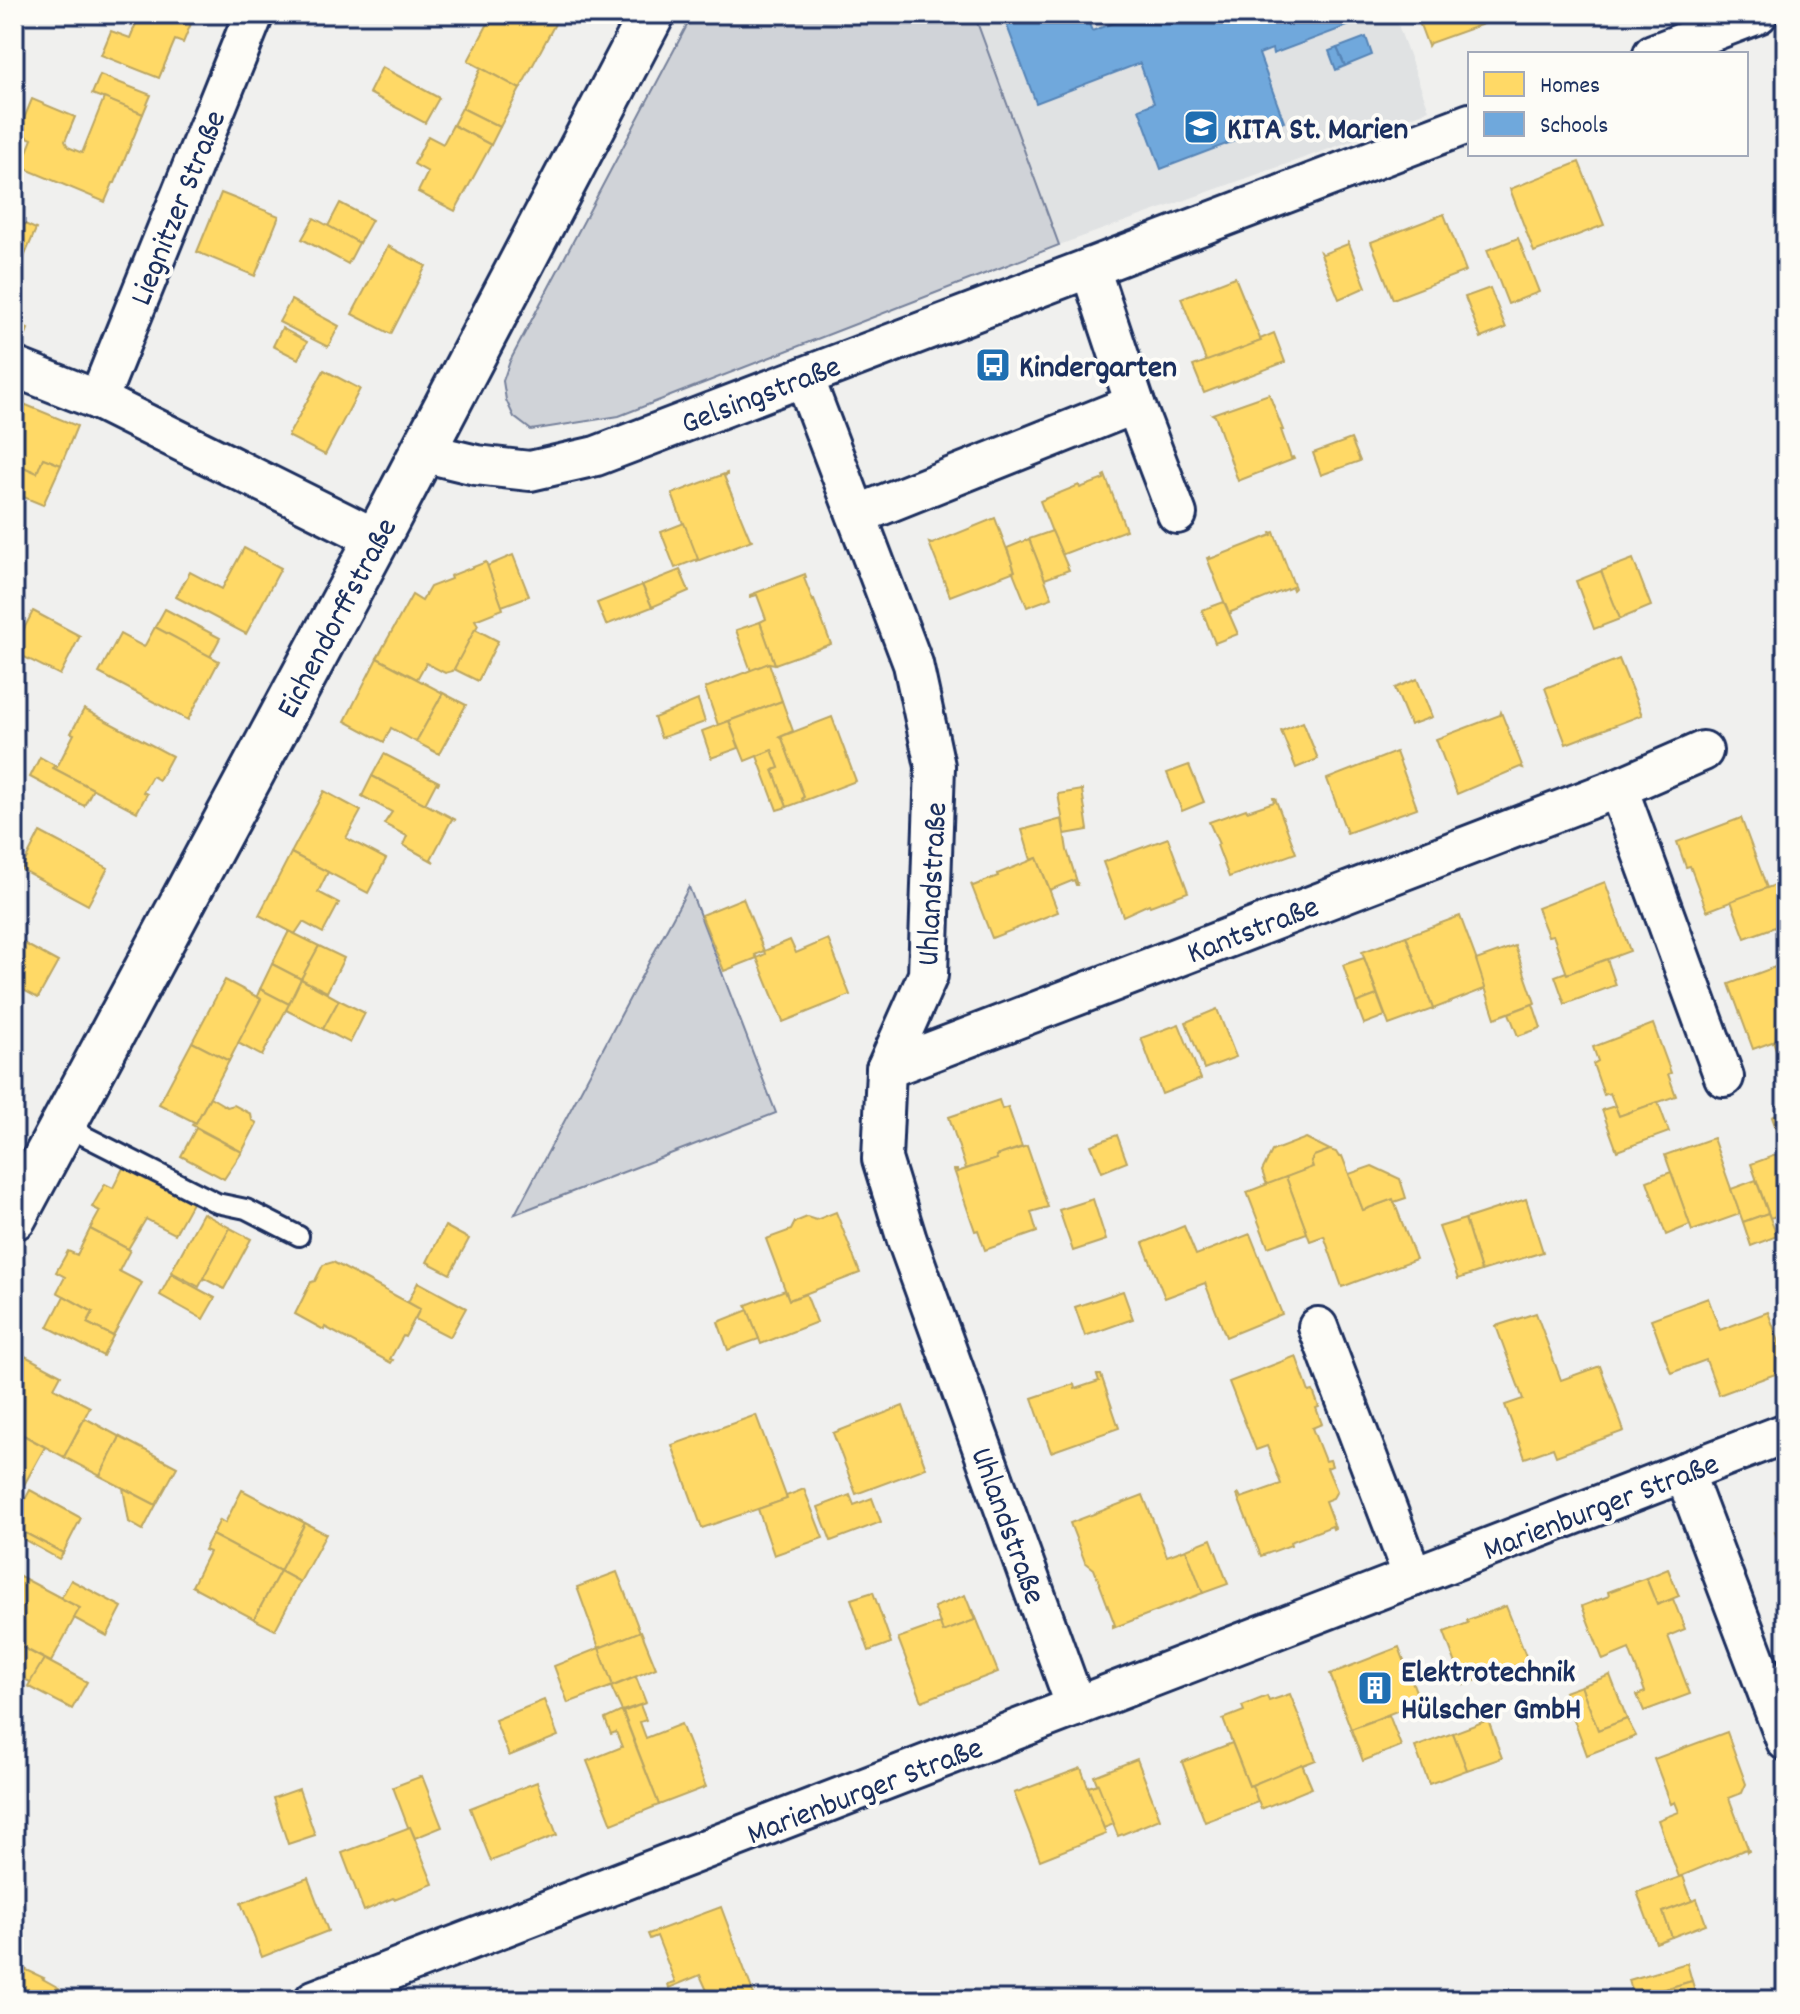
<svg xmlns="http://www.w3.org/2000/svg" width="1800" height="2014" font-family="Dekko,sans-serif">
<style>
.built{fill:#e0e2e3}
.green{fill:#d0d3d8;stroke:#76819b;stroke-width:2}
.homes{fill:#ffd966;stroke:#bba664;stroke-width:2}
.schools{fill:#6fa8dc;stroke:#5684b6;stroke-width:2}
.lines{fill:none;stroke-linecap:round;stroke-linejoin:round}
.lane-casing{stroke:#1b2f5e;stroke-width:24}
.street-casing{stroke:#1b2f5e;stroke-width:44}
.secondary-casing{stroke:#1b2f5e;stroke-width:50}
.lane{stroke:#fdfcf7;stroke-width:18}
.street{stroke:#fdfcf7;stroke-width:38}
.secondary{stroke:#fdfcf7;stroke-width:44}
.labels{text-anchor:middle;stroke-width:8;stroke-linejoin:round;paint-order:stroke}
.poi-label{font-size:32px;font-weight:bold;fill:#1b2f5e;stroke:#fdfcf7;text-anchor:start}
.street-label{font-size:32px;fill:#1b2f5e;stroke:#fdfcf7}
</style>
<rect width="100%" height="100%" fill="#f0f0ee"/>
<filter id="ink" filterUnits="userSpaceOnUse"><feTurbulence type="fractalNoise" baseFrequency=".0125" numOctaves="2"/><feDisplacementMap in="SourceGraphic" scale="16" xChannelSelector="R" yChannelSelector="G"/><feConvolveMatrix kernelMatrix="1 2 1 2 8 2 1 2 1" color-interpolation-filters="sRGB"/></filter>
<g filter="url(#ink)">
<polygon class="built" points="974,14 1394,14 1429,110 1343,144 1059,245"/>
<g class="green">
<polygon points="693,14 974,14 1059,245 619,416 531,430 514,417 506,400 503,381 510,361"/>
<polygon points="689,887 776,1113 515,1214"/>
</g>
<g class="homes">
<polygon points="140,14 195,14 183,43 175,40 159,78 101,55 111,31 130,38"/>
<polygon points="493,14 540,14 556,22 520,89 468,61"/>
<polygon points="1416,14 1501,14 1503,17 1430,43 1428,46"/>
<polygon points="382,67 439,98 425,123 369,93"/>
<polygon points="481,68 520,89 500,127 462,108"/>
<polygon points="100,75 151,95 143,114 92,94"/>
<polygon points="104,98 143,114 115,183 113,183 105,202 21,167 32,139 18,133 32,99 75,117 65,141 68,147 82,153"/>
<polygon points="462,108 500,127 491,145 453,125"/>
<polygon points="453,125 491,145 455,211 418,192 428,172 414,164 428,136 443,144"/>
<polygon points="1579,162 1604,225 1534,252 1510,189"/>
<polygon points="221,193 279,216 255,276 197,252"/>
<polygon points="340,203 372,220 359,243 328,226"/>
<polygon points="14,212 18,221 36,229 14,281"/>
<polygon points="1444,214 1466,271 1393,299 1371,242"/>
<polygon points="314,218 359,243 348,264 302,239"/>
<polygon points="1518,238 1539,292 1508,304 1487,250"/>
<polygon points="1348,241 1366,287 1339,299 1320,252 1323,254 1348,244"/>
<polygon points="388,246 426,266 391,334 352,314"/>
<polygon points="1235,277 1261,341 1207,363 1181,298"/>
<polygon points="1490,288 1506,328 1481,338 1465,297"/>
<polygon points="291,300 339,326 328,347 279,322"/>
<polygon points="14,323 28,329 18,354 14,352"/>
<polygon points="282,328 307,342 298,359 273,346"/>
<polygon points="1274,333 1285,362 1204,393 1193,366 1261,341 1260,339"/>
<polygon points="324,370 360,389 325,455 288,436"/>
<polygon points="1269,394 1283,430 1281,430 1291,458 1293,457 1294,459 1238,481 1215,416 1212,414"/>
<polygon points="14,400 77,426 61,465 43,458 37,473 14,463"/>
<polygon points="1351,439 1360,461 1321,475 1313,453"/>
<polygon points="43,458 61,465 43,505 14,493 14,463 37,473"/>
<polygon points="727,473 727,475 724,476 750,539 752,540 697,561 672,494"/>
<polygon points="1105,475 1126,530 1061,555 1040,501 1079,485 1080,488 1104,479 1103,476"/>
<polygon points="995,518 1015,571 950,596 929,543 932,544"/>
<polygon points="684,523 698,559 675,568 661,532"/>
<polygon points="1052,531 1069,570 1045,579 1029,539"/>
<polygon points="1274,532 1295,588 1293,590 1292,587 1231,612 1231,613 1229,614 1207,558 1210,557 1210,559 1272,535 1271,533"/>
<polygon points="1029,539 1052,598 1027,607 1013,572 1015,571 1007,548"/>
<polygon points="244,548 281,568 246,634 176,597 190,572 222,589"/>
<polygon points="513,555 529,596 502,606 487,566"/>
<polygon points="1633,559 1651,606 1620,619 1601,571"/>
<polygon points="486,562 503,609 475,620 478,625 453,671 445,673 426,663 417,679 377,658 412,595 422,601 430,587 451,579 450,576"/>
<polygon points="680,570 689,591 652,607 642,585"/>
<polygon points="1601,571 1620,619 1594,629 1576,581"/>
<polygon points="805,574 806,577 804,578 813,601 814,600 831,644 775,664 760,622 766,619 757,595 750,597 750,595"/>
<polygon points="642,585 652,607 606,625 597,603"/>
<polygon points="1224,602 1238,634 1215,643 1202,610"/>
<polygon points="165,609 220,638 210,657 155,627"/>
<polygon points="33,611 80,636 60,675 14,652 14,648"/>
<polygon points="760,622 775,664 769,663 751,671 736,630"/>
<polygon points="155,627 219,661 188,720 99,673 120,634 144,647"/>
<polygon points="475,629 498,641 478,681 454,669"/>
<polygon points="377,658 443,693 416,742 391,728 384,742 345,721"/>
<polygon points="1619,659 1642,715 1566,744 1545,688"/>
<polygon points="769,663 782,701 718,725 705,688"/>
<polygon points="1417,679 1432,717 1410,725 1395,688"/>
<polygon points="443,693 466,705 439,754 416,742"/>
<polygon points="698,700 705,722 661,738 654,718"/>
<polygon points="782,701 793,731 780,737 782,738 804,797 802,798 803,801 787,807 773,770 779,768 772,750 745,761 729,721"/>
<polygon points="84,709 172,756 159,780 152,776 143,792 147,794 137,812 53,768 54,765 57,767 74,734 71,733"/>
<polygon points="1501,712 1523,768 1520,767 1457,794 1436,739 1500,715"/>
<polygon points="832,717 856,781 803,801 802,798 804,797 782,738 780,737"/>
<polygon points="729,721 739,748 711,758 702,731"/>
<polygon points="1303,722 1318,759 1296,768 1281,731"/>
<polygon points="772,750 779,768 773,770 787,807 777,810 757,756"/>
<polygon points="1396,752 1417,808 1347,833 1327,779"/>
<polygon points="384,754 439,782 438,784 436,783 425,804 372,776"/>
<polygon points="40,757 54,765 53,768 93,789 84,806 30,777"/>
<polygon points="1189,765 1204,802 1182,811 1167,773"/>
<polygon points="372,776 456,820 452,819 431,859 434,862 403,845 407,836 384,824 392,812 362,796"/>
<polygon points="1082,790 1088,830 1065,834 1058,794"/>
<polygon points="324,791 361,811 346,838 386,859 368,893 291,853"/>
<polygon points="1273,798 1275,798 1296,853 1229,877 1217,845 1219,844 1209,822 1246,809 1247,811 1274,802"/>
<polygon points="1741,818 1767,888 1707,911 1690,866 1686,867 1677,842"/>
<polygon points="1062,819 1067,850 1078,885 1076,885 1074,880 1050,890 1037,858 1031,860 1022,830"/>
<polygon points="40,832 108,868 88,905 21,869"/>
<polygon points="1168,838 1188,892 1150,906 1149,904 1123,916 1103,862"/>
<polygon points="291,853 328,872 318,892 339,903 323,933 303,922 295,934 259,915"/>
<polygon points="1037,858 1058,912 992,938 971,884 973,886 998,876 997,874"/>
<polygon points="1786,881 1786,914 1775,885"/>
<polygon points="1605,882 1630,951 1567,974 1553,935 1548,936 1537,908"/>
<polygon points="1775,885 1786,914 1786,923 1745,938 1731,901"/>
<polygon points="743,898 764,951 755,955 757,958 724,971 701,915"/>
<polygon points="1460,916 1487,988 1433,1009 1406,936"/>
<polygon points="289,931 319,946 301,979 272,964"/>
<polygon points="1406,936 1433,1009 1389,1025 1362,952"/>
<polygon points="14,938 58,962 38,998 14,985"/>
<polygon points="828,939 850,995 783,1022 757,958 765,954 764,951 790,940 796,953"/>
<polygon points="319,946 344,958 327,992 301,979"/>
<polygon points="1515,946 1535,1003 1495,1018 1476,960"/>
<polygon points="1364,958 1377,995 1356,1003 1343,965"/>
<polygon points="1607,959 1616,985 1565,1004 1555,976 1566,972 1567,974"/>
<polygon points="1786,963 1786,1037 1753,1049 1729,984"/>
<polygon points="272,964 301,979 289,1004 260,989"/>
<polygon points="301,979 339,1000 323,1029 286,1010"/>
<polygon points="225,980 261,999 229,1061 192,1042"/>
<polygon points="260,989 289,1004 262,1056 238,1043 261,999 257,996"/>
<polygon points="1377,995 1385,1016 1364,1024 1356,1003"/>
<polygon points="339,1000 365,1013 350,1043 323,1029"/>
<polygon points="1533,1004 1541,1028 1518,1036 1509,1013"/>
<polygon points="1217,1009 1236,1057 1204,1069 1186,1022"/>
<polygon points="1179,1024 1201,1079 1162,1094 1141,1038"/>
<polygon points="1653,1024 1671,1073 1668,1074 1676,1096 1619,1116 1610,1093 1604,1095 1593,1064 1598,1061 1593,1047"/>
<polygon points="1786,1037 1786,1076 1773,1041"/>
<polygon points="192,1042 229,1061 196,1123 159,1104"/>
<polygon points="210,1097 227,1107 234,1105 251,1114 252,1120 257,1123 242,1152 192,1125 194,1122 196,1123"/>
<polygon points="999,1100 1002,1109 1008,1107 1022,1147 996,1156 997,1159 966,1169 949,1117"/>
<polygon points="1658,1102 1669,1132 1617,1151 1602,1110 1615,1106 1619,1116"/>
<polygon points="1786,1111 1786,1157 1772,1117"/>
<polygon points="196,1128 242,1152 224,1179 181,1156"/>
<polygon points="1117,1135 1127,1162 1102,1172 1091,1145"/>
<polygon points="1306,1138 1330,1150 1314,1156 1311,1161 1313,1167 1267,1185 1262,1171 1272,1151"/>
<polygon points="1713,1138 1740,1214 1692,1231 1665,1155"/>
<polygon points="1027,1146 1048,1207 1031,1212 1037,1232 985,1250 978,1230 975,1231 954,1170 957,1170 957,1172 997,1159 996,1156"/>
<polygon points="1330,1150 1336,1152 1339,1157 1342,1156 1363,1210 1393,1199 1416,1259 1342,1287 1324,1236 1310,1241 1286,1177 1313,1167 1311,1161 1314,1156"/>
<polygon points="1784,1152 1786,1157 1786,1213 1770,1218 1751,1164"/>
<polygon points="124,1166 192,1203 175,1234 146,1219 128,1249 90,1229 100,1211 92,1207 105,1184 113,1188"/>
<polygon points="1372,1166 1400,1179 1406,1198 1394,1202 1393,1199 1363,1210 1349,1174"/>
<polygon points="1671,1172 1690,1225 1666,1235 1647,1181"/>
<polygon points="1286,1177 1307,1233 1268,1247 1247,1192"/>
<polygon points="1756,1180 1768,1213 1743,1222 1731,1189"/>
<polygon points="1093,1199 1106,1240 1073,1251 1059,1210"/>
<polygon points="1526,1199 1543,1252 1481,1271 1465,1219"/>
<polygon points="836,1212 860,1273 789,1300 766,1239 791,1230 795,1222 807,1217 816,1220"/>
<polygon points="203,1213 230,1228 199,1287 171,1272"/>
<polygon points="1768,1213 1777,1236 1751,1246 1743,1222"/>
<polygon points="1465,1219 1481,1271 1458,1279 1439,1227"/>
<polygon points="445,1226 469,1239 450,1274 427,1262"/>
<polygon points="1184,1226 1196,1255 1250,1234 1282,1314 1226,1337 1205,1283 1165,1298 1143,1243"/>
<polygon points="230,1228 251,1239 224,1289 203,1278"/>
<polygon points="90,1229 130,1250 119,1271 142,1283 113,1336 87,1323 93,1312 57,1292 65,1277 56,1272 68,1251 77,1255"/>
<polygon points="333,1262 420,1309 405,1337 403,1336 390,1359 393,1360 391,1363 325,1327 324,1330 295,1314 311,1282 315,1281 323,1265"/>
<polygon points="171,1274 215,1298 203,1319 160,1295"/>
<polygon points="418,1282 466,1308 450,1337 415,1319 420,1309 408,1302"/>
<polygon points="785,1290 789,1300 806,1294 817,1322 761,1344 746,1305"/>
<polygon points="1123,1291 1133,1319 1085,1336 1075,1307"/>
<polygon points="64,1296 93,1312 87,1323 113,1336 103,1356 48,1327"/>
<polygon points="1708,1298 1720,1330 1768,1312 1786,1361 1786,1370 1719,1395 1706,1360 1671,1373 1651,1319"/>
<polygon points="748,1310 759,1339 728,1350 718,1322"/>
<polygon points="1536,1313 1561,1380 1600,1366 1624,1431 1556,1456 1553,1448 1525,1458 1505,1405 1523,1399 1496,1326"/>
<polygon points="25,1356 61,1375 54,1388 90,1407 64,1457 14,1430 14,1375"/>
<polygon points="1296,1356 1309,1392 1313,1391 1319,1407 1316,1408 1322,1424 1312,1428 1325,1461 1330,1460 1332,1466 1327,1468 1337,1491 1333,1498 1325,1501 1335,1528 1333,1529 1332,1526 1290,1542 1291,1545 1261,1556 1237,1495 1239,1494 1241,1498 1281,1484 1267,1446 1256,1450 1229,1382"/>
<polygon points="1097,1375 1101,1375 1119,1428 1051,1452 1032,1398 1074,1384 1075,1389 1099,1381"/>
<polygon points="903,1406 926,1468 856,1494 833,1433"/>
<polygon points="756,1415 787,1499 702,1528 672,1445"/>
<polygon points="85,1418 120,1437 100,1476 64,1457"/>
<polygon points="14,1430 45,1447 24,1485 14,1480"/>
<polygon points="120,1437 177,1467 156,1505 100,1476"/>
<polygon points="123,1488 156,1505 143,1530 129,1522"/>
<polygon points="804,1489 823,1538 774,1555 758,1509 787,1499 786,1496"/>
<polygon points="30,1490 81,1518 63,1553 14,1527 14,1520"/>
<polygon points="242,1490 305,1523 280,1571 212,1535 220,1520 225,1523"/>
<polygon points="850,1495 854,1505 872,1498 881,1522 831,1541 818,1507"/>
<polygon points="1143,1495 1167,1556 1186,1549 1203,1593 1113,1628 1113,1625 1115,1625 1094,1569 1085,1562 1070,1523"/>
<polygon points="305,1523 326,1534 300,1582 280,1571"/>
<polygon points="14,1527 63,1553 59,1559 14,1534"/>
<polygon points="1786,1528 1786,1560 1775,1532"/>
<polygon points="212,1535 280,1571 254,1619 192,1586 209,1552 204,1550"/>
<polygon points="1211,1539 1228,1584 1203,1593 1186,1549"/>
<polygon points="1668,1569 1679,1596 1657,1605 1646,1578"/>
<polygon points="280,1571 300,1582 275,1630 254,1619"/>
<polygon points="617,1572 640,1632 599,1648 577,1587"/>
<polygon points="14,1573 80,1608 51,1662 14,1643"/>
<polygon points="1646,1578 1657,1605 1673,1599 1685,1629 1668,1636 1690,1694 1644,1711 1637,1695 1645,1692 1629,1649 1603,1660 1582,1606 1609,1596 1608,1592"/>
<polygon points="71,1580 122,1607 107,1636 74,1618 80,1608 61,1598"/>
<polygon points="873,1592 891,1643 869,1651 851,1599"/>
<polygon points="965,1595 975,1620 943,1632 934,1607"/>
<polygon points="1506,1606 1528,1661 1464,1685 1444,1632 1468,1623 1467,1620"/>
<polygon points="971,1610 973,1610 998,1672 922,1701 898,1638 940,1623 943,1632 975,1620"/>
<polygon points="641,1631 656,1668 613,1686 599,1648"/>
<polygon points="14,1643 44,1659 32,1683 14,1674"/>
<polygon points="1399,1647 1420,1702 1351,1729 1330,1674"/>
<polygon points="599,1648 613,1686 568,1703 554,1666"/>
<polygon points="44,1659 87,1682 72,1709 28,1686"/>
<polygon points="1610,1675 1627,1719 1598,1730 1581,1686"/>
<polygon points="636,1677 646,1703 622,1711 611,1687"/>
<polygon points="1581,1686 1598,1730 1627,1719 1636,1736 1587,1755 1564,1692"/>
<polygon points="1290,1694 1316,1760 1249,1786 1223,1719 1244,1711 1242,1706 1267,1696 1269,1701"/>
<polygon points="544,1700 558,1736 509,1756 495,1720"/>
<polygon points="640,1705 646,1720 640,1722 646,1738 681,1724 706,1787 659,1805 623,1712"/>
<polygon points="622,1711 659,1805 612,1824 587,1761 622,1747 616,1732 611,1734 605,1719"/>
<polygon points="1389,1715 1401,1746 1363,1761 1351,1729"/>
<polygon points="1488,1720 1502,1758 1467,1770 1453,1733"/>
<polygon points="1727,1732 1746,1784 1742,1793 1729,1798 1749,1851 1747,1852 1746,1849 1679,1877 1658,1820 1679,1812 1675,1802 1671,1804 1654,1759"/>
<polygon points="1453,1733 1467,1770 1429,1784 1415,1747"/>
<polygon points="1232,1743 1249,1786 1252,1785 1258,1802 1205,1822 1182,1762"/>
<polygon points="1137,1759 1160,1819 1118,1836 1094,1776"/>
<polygon points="1302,1764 1312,1788 1261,1809 1252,1785"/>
<polygon points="1081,1768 1106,1834 1040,1860 1014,1793"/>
<polygon points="422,1776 442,1827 415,1838 410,1827 408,1827 393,1787"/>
<polygon points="537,1782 557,1835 491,1861 470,1808"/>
<polygon points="1098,1784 1114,1824 1104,1828 1088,1787"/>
<polygon points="299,1789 315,1835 288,1844 273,1798"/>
<polygon points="410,1827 433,1884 394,1899 393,1898 364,1911 342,1853"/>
<polygon points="1683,1876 1692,1901 1663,1912 1672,1937 1656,1943 1637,1892"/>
<polygon points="308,1878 328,1931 262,1957 241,1903"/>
<polygon points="1697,1899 1706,1924 1672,1937 1663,1912"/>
<polygon points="721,1907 739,1955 756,2000 705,2000 703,1997 709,1995 700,1975 669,1988 668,1984 675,1982 657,1936 650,1939 648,1934"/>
<polygon points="1687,1963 1692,1981 1634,1998 1629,1980"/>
<polygon points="16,1965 44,1978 43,1979 59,1988 52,2000 14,2000 14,1969"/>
<polygon points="1692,1981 1698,2000 1641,2000 1640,1996"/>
</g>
<g class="schools">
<polygon points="1030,14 1085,14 1092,31 1137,14 1358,14 1361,21 1273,54 1272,49 1259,54 1284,122 1161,169 1139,109 1154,103 1140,63 1036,103 1006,23"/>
<polygon points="1366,37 1372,55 1345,66 1337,48"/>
<polygon points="1337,48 1345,66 1336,70 1329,51"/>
</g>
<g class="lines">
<defs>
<polyline id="lane" points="63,1125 217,1203 246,1209 299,1236"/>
<g id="street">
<polyline points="254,14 98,400 377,539"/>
<polyline points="1653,54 1758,14"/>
<polyline points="14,367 98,400"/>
<polyline points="804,377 913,664 935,766 928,975 886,1069 882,1159 907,1240 1076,1707"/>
<polyline points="1135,404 1177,514"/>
<polyline points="422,452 476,465 530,471 596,456 1470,123"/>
<polyline points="857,515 1135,404 1090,268"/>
<polyline points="1618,788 1724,1077"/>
<polyline points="886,1069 1618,788 1703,751"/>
<polyline points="1318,1327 1413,1577"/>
<polyline points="1684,1472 1786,1741"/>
<polyline points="314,2000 1786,1433"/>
</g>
<polyline id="secondary" points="14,1217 377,539 652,14"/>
</defs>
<use href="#lane" class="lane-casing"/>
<use href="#street" class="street-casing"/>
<use href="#secondary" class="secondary-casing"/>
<use href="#lane" class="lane"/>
<use href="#street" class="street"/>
<use href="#secondary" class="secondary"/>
</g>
</g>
<defs>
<symbol id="school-square" viewBox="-11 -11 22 22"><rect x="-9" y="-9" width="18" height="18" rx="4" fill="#1f6fb2" stroke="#fdfcf7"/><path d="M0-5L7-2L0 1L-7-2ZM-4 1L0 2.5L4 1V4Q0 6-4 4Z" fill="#fff"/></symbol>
<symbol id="bus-square" viewBox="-11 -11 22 22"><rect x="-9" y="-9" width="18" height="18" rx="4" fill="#1f6fb2" stroke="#fdfcf7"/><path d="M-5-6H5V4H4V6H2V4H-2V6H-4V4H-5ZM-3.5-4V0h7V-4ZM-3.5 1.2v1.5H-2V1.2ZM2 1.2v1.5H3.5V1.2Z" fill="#fff"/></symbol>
<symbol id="building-square" viewBox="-11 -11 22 22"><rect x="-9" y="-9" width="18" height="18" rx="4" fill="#1f6fb2" stroke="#fdfcf7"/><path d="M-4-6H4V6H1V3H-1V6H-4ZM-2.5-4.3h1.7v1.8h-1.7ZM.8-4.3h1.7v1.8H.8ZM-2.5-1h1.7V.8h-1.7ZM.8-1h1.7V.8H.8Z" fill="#fff"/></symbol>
</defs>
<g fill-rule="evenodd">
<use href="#school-square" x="1181" y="107" width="40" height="40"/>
<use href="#bus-square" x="973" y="345" width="40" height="40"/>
<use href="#building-square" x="1355" y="1668" width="40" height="40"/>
</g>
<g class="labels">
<g class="poi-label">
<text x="1227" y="138">KITA St. Marien</text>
<text x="1019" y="376">Kindergarten</text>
<text x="1401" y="1681">Elektrotechnik<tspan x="1401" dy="37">Hülscher GmbH</tspan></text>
</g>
<g class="street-label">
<text transform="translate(176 207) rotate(-68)" y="11">Liegnitzer Straße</text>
<text transform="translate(760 393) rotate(-21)" y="11">Gelsingstraße</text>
<text transform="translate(335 617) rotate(-62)" y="11">Eichendorffstraße</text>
<text transform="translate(930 884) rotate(-87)" y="11">Uhlandstraße</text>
<text transform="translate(1252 928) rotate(-21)" y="11">Kantstraße</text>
<text transform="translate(1600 1505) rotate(-21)" y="11">Marienburger Straße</text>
<text transform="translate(1010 1525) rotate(70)" y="11">Uhlandstraße</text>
<text transform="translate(864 1789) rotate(-21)" y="11">Marienburger Straße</text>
</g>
</g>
<rect width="1800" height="2014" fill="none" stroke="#fdfcf7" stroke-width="48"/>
<rect x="24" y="24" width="1752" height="1966" fill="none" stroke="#1b2f5e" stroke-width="3" filter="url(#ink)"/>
<rect x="1468" y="52" width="280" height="104" fill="#fdfcf7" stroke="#a3aaba" stroke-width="2"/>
<rect x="1484" y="72" width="40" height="24" fill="#ffd966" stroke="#a3aaba" stroke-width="2"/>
<text x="1540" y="92" font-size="24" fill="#1b2f5e">Homes</text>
<rect x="1484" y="112" width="40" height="24" fill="#6fa8dc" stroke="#a3aaba" stroke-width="2"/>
<text x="1540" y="132" font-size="24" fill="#1b2f5e">Schools</text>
</svg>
